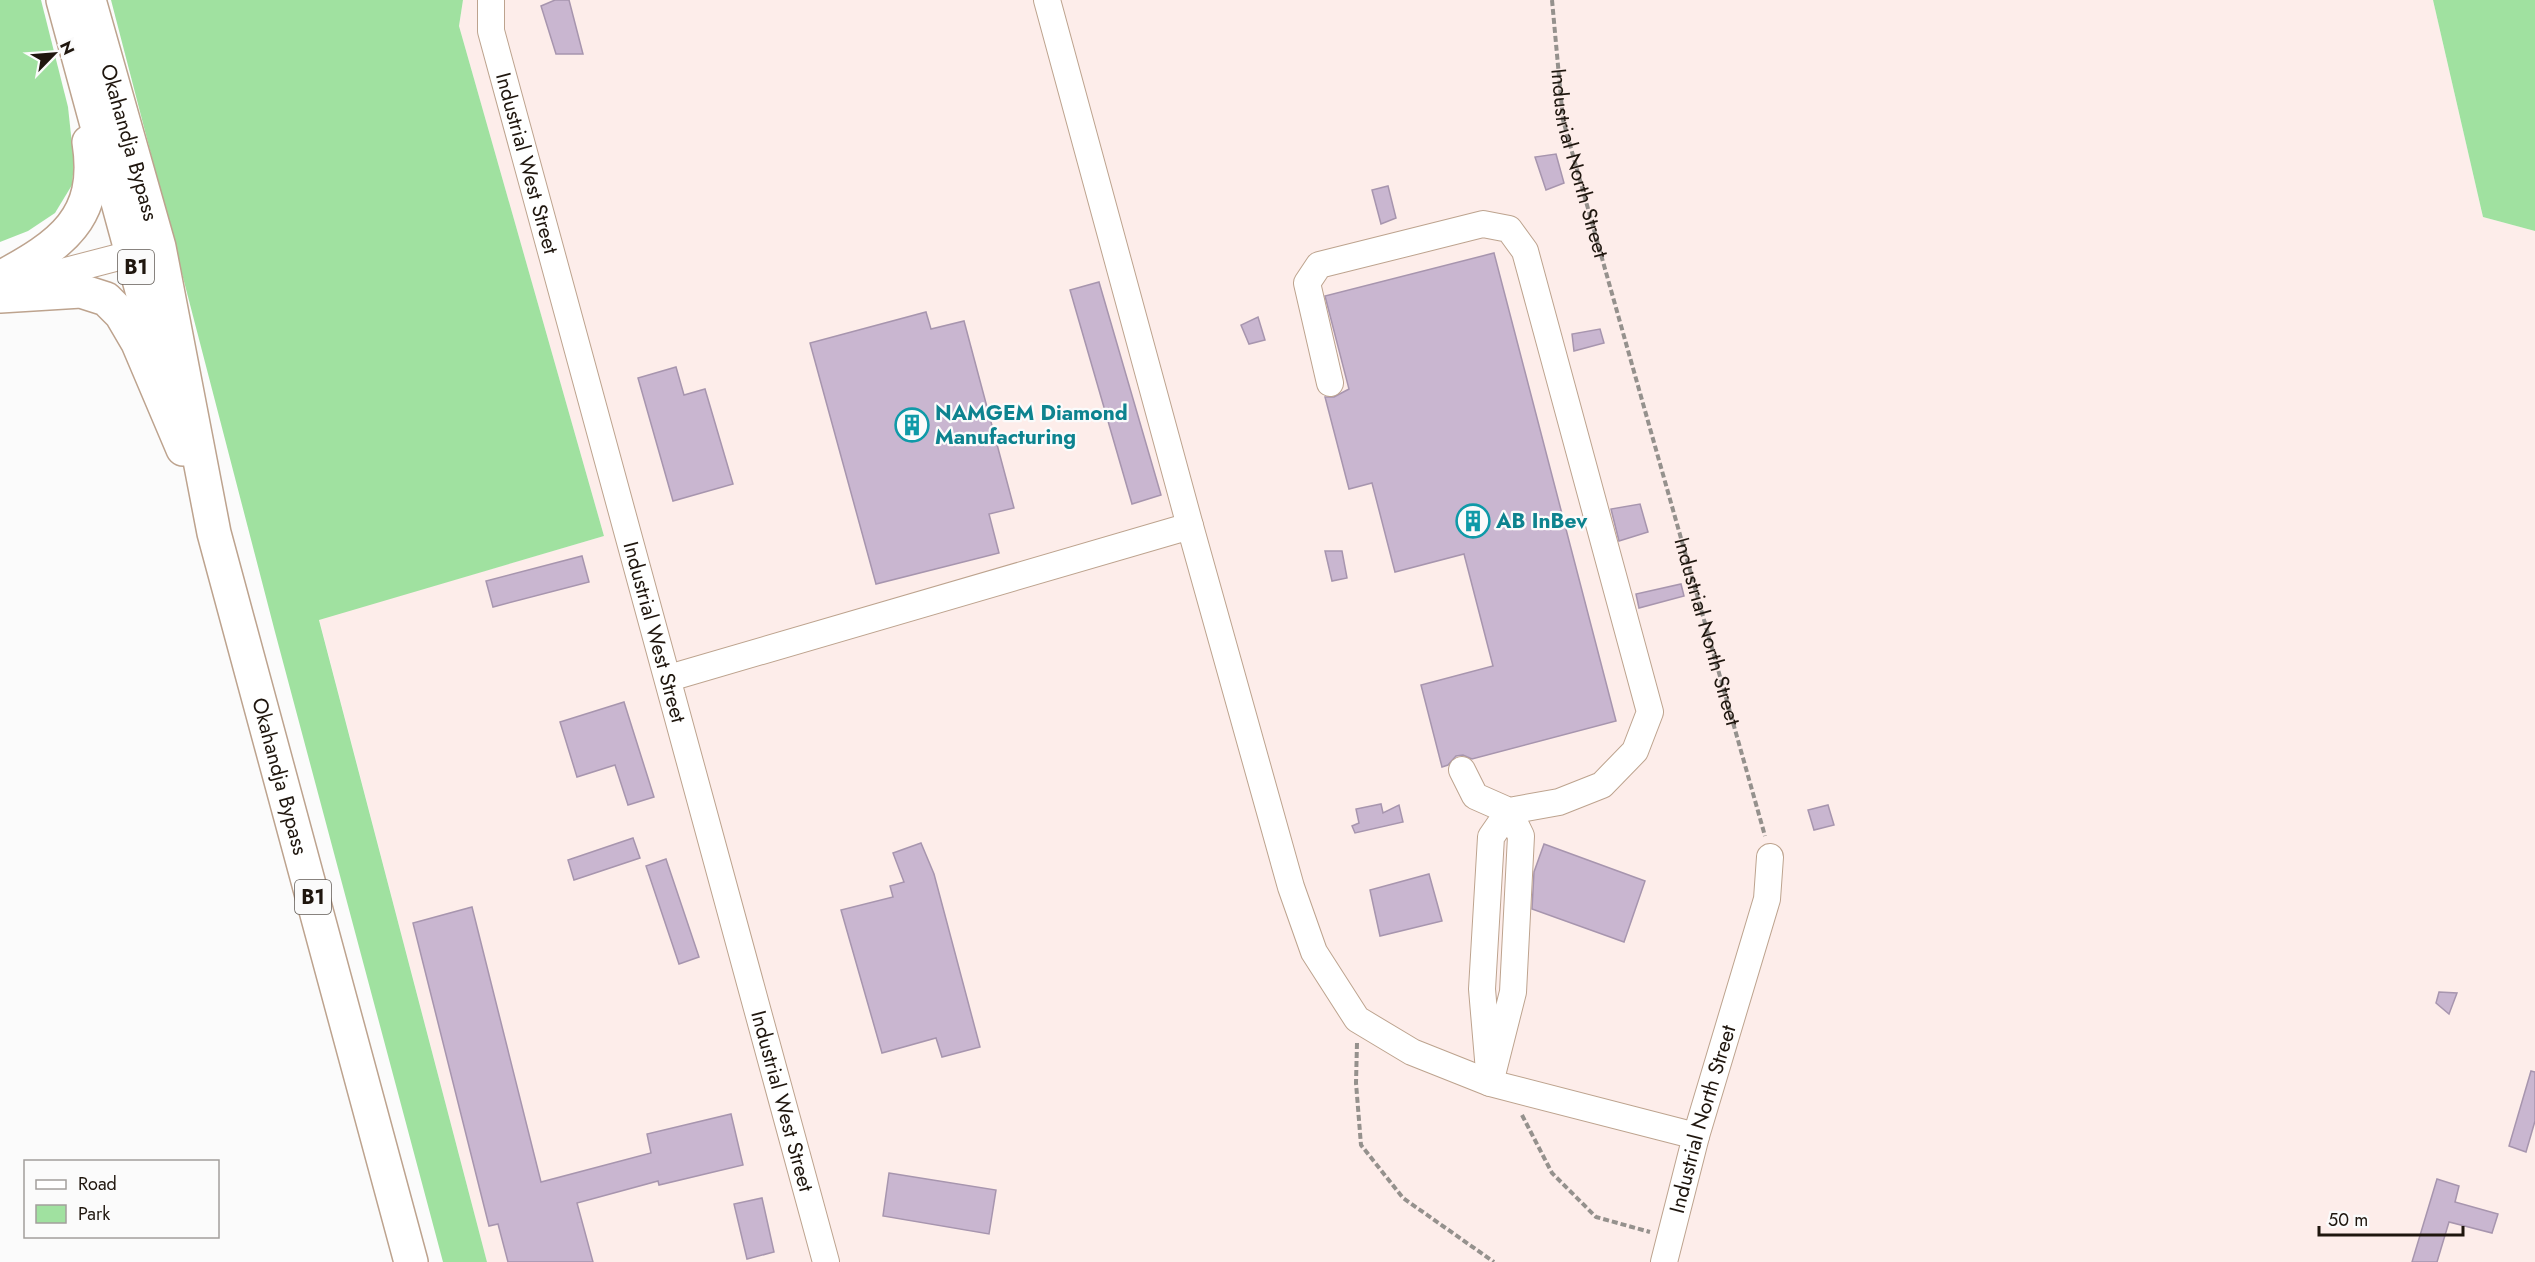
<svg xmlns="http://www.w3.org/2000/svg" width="2535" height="1262" font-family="Jost,sans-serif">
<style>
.industrial{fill:#fdedea}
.green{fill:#a0e1a0}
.building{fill:#c9b6d0;stroke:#a795ae;stroke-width:1.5}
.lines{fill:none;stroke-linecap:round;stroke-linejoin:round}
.minor-casing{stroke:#bda38e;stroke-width:28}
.highway-casing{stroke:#bda38e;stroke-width:36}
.path{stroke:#95918d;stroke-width:4;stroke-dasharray:6 3;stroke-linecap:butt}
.minor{stroke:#fff;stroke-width:26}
.highway{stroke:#fff;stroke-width:33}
.labels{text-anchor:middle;stroke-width:4.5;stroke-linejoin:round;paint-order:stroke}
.shield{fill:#fbfbfb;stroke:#615b55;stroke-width:1.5}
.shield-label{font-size:20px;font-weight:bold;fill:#1f160e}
.street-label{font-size:21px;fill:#1f160e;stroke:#fbfbfb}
.culture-label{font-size:21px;font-weight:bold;fill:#0d838f;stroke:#fbfbfb;text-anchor:start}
</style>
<rect width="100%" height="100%" fill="#fbfbfb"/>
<polygon class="industrial" points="463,0 2433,0 2483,217 2535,231 2535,1262 487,1262 319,619 604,536 459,26"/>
<g class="green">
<polygon points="0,0 41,0 68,107 74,163 72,185 55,213 28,231 0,242"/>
<polygon points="111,0 463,0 459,26 604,536 319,620 487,1262 443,1262 275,632"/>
<polygon points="2433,0 2535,0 2535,231 2483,217"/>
</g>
<g class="building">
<polygon points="555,0 569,0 583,54 556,54 541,6"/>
<polygon points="1556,154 1564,183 1546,190 1535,157"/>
<polygon points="1388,186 1396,218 1381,224 1372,190"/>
<polygon points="1494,253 1616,721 1472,759 1463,755 1456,756 1448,765 1442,767 1421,685 1493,666 1464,554 1395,572 1372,483 1349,489 1325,397 1334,397 1349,389 1325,296"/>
<polygon points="1099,282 1161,495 1132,504 1070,290"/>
<polygon points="926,312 931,329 964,321 1014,508 989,514 999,553 876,584 810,343"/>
<polygon points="1258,317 1265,340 1249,344 1241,325"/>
<polygon points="1600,329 1604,343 1574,351 1572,334"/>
<polygon points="676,367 684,395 705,389 733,484 673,501 638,378"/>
<polygon points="1640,504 1648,532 1619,541 1611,509"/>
<polygon points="1325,551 1342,551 1347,578 1332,581"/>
<polygon points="582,556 589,582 493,607 486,581"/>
<polygon points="1681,584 1684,596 1639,608 1636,594"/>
<polygon points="624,702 654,797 628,805 615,765 577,777 560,722"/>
<polygon points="1381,804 1383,813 1399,805 1403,822 1355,833 1352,826 1359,823 1356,809"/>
<polygon points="1828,805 1834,825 1814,830 1808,810"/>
<polygon points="633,838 640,858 574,880 568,860"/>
<polygon points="921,843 934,874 980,1047 942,1057 936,1038 882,1053 841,910 893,897 890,886 904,882 893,853"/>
<polygon points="1544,844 1645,881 1624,942 1532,909 1534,872"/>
<polygon points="666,859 699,957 679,964 646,866"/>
<polygon points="1429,874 1442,921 1380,936 1370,890"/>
<polygon points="472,907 541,1182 651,1153 647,1134 731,1114 743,1165 659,1185 658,1181 577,1203 593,1262 508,1262 498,1224 489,1226 413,923"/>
<polygon points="2439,992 2457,993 2449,1014 2436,1003"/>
<polygon points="2531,1071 2535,1072 2535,1121 2526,1152 2509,1146"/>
<polygon points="889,1173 996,1190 989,1234 883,1216"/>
<polygon points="2437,1179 2459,1186 2455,1202 2498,1214 2492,1233 2449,1222 2437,1262 2412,1262"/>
<polygon points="762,1198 774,1252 747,1259 734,1204"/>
</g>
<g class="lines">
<defs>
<g id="minor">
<path id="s2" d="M 491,0 L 491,31 L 826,1262"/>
<polyline points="1047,0 1190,526 1291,887 1314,952 1357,1019 1412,1052 1490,1083 1696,1136"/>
<polyline points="8,286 150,249"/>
<polyline points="1330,383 1307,283 1319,265 1483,224 1509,229 1525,251 1650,712 1635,751 1602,785 1559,802 1509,811 1475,796 1462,770"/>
<polyline points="669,678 1190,526"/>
<polygon points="1509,811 1521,836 1513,992 1490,1083 1482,989 1491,837"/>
<path id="s3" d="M 1664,1262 L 1696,1136 L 1767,899 L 1770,857"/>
</g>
<g id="highway">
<polyline points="63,0 159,353"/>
<path id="s4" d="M 89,0 L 159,247 L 214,533 L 411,1262"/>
<path d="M 0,278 C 61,245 101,218 89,142"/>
<polyline points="0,296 81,291 106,299 121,314 138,343 183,449"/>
</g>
</defs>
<use href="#minor" class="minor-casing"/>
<use href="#highway" class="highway-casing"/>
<g class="path">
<path id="s1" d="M 1552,0 L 1563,120 L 1765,836"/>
<polyline points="1357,1043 1356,1083 1361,1145 1403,1198 1494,1262"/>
<polyline points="1522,1115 1552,1173 1596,1217 1650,1232"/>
</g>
<use href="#minor" class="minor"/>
<use href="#highway" class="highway"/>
</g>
<defs>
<symbol id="building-ring" viewBox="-11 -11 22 22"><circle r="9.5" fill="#fbfbfb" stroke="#0f9aa8" stroke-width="1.5"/><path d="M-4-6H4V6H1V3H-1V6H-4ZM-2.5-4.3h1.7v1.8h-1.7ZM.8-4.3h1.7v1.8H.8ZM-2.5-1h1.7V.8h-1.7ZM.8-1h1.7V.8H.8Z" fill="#0f9aa8"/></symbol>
</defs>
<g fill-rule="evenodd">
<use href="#building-ring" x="893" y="406" width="38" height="38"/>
<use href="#building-ring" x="1454" y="502" width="38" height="38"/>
</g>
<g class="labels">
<g class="shield">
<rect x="118" y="250" width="36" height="34" rx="4.5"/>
<rect x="295" y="880" width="36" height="34" rx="4.5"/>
</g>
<g class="shield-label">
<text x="136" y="274">B1</text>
<text x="313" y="904">B1</text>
</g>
<g class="street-label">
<text dy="7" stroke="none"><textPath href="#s4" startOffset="148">Okahandja Bypass</textPath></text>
<text dy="7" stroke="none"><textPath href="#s2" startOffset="168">Industrial West Street</textPath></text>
<text dy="7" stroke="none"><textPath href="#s1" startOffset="166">Industrial North Street</textPath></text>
<text dy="7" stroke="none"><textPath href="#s2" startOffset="654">Industrial West Street</textPath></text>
<text dy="7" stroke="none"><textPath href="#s1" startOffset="652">Industrial North Street</textPath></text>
<text dy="7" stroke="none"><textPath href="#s4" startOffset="800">Okahandja Bypass</textPath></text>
<text dy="7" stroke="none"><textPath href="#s2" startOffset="1140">Industrial West Street</textPath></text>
<text dy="7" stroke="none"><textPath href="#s3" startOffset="148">Industrial North Street</textPath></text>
</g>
<g class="culture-label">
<text x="935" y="420">NAMGEM Diamond<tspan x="935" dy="24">Manufacturing</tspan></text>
<text x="1496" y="528">AB InBev</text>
</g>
</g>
<rect x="24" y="1160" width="195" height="78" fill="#fbfbfb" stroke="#a39f9c" stroke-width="1.5"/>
<rect x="36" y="1180" width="30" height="9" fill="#ffffff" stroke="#a39f9c" stroke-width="1.5"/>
<text x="78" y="1190" font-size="18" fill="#1f160e">Road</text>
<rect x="36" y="1205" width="30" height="18" fill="#a0e1a0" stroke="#a39f9c" stroke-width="1.5"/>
<text x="78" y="1220" font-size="18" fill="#1f160e">Park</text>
<g transform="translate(54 54) rotate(65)" stroke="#fbfbfb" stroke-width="4.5" paint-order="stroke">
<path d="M0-4.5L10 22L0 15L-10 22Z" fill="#1f160e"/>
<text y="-9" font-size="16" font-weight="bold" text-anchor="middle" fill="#1f160e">N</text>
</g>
<path d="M2319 1226v9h144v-9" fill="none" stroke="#1f160e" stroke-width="3"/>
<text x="2328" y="1226" font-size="18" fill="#1f160e" stroke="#fbfbfb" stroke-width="4.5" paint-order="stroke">50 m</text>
</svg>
